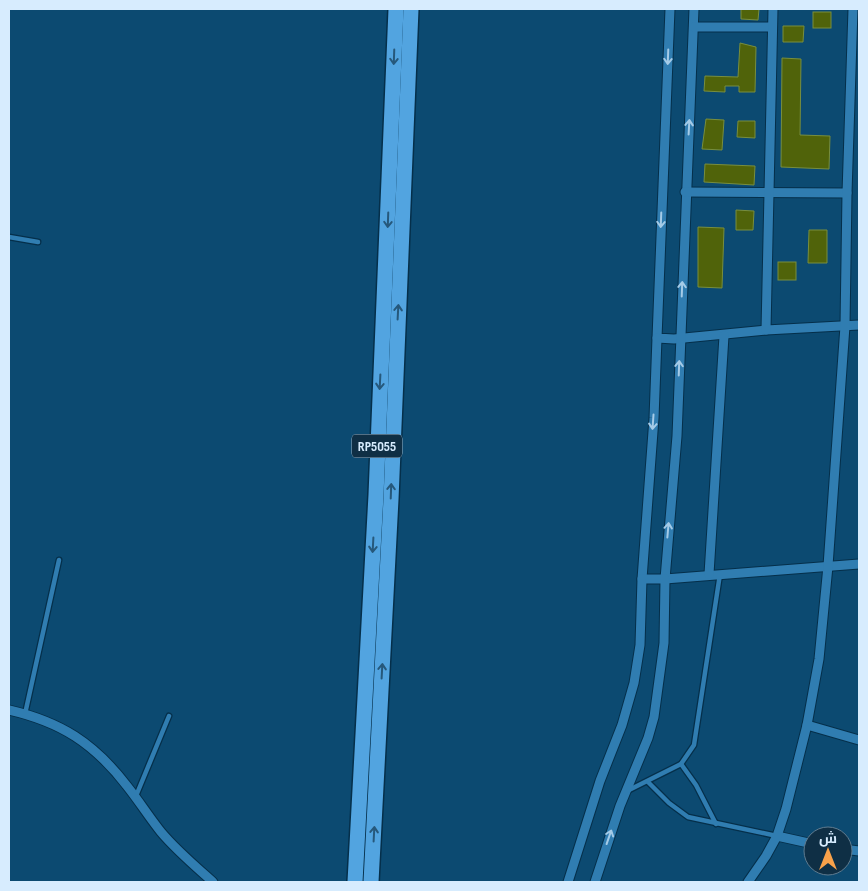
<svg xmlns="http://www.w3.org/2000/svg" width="868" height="891" font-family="'Sofia Sans Condensed',Cairo,sans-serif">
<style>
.building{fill:#50630a;stroke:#788e3e}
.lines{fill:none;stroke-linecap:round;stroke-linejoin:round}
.lane-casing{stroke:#052f4a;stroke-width:7}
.street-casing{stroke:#052f4a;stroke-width:11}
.highway-casing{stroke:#052f4a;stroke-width:18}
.lane{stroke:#307db1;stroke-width:4.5}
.street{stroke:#307db1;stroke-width:9}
.highway{stroke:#52a4e0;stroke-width:15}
.oneway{stroke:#26587b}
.oneway2{stroke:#a5cbe7}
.labels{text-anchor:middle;stroke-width:5;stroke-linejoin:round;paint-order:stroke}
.shield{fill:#0f2f45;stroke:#9bb3c6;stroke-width:1}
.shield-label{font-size:14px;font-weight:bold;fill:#d7ecfe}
</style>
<rect width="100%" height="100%" fill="#0c4a71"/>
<g class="building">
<polygon points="741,9 759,9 758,20 741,19"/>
<rect x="813" y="12" width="18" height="16"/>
<polygon points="783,26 804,26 803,42 783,42"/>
<polygon points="740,43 756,47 755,92 739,92 739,86 725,86 725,92 704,91 705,76 738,77"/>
<polygon points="782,58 801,59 800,135 830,136 829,169 781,167"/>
<polygon points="706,119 724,120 722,150 702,149"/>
<polygon points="738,121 755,121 755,138 737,137"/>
<polygon points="705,164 755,166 754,185 704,182"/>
<polygon points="736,210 754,211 753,230 736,230"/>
<polygon points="698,227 724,228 722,288 698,287"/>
<polygon points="809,230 827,230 827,263 808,263"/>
<rect x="778" y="262" width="18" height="18"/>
</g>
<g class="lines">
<defs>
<g id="lane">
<polyline points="9,237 38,242"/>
<polyline points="25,714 59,560"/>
<polyline points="681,764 696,785 716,824"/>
<polyline points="648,782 669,803 688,817 777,836"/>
<polyline points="627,791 681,764 694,745 720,574"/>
<polyline points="136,796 169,716"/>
</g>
<g id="street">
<polyline points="670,9 657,338 674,339 766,330 859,325"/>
<polyline points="694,9 677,436 665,579 859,564"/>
<polyline points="694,27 772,27"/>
<polyline points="685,192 847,193"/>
<polyline points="766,330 773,9"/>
<polyline points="709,574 724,336"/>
<polyline points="642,579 654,418 657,338"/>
<path d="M 9,710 C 61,722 94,743 127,786 C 139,801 149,817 161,832 C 176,850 195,866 213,882"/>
<polyline points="807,725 859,740"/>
<polyline points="777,836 813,844"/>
<polyline points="843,849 859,851"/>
<polyline points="568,882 600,781 622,725 634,683 640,645 642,579 665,579 664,643 654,717 648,738 620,806 595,882"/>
<polyline points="748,882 766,856 777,836 786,809 807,725 819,659 828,566 845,326 847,193 853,9"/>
</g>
<g id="highway">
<polyline points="355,882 376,495 396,9"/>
<polyline points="371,882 391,499 411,9"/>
</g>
</defs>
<use href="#lane" class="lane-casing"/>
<use href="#street" class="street-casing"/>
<use href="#highway" class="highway-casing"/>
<use href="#lane" class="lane"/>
<use href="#street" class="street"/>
<use href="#highway" class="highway"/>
</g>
<defs><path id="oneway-shaft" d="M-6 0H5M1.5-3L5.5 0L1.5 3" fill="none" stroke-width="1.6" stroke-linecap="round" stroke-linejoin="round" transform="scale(1.25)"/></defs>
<g class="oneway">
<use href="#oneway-shaft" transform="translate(394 57) rotate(92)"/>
<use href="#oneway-shaft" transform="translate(388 220) rotate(92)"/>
<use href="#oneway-shaft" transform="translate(398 312) rotate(-87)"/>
<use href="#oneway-shaft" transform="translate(380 382) rotate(93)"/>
<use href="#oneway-shaft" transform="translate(391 491) rotate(-88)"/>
<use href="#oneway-shaft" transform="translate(373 545) rotate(93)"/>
<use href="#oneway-shaft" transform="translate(382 671) rotate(-87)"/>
<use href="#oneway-shaft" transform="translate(374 834) rotate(-87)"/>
</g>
<g class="oneway2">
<use href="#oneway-shaft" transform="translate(668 57) rotate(92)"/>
<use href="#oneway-shaft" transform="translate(689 127) rotate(-87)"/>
<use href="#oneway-shaft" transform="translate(661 220) rotate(92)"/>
<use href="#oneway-shaft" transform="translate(682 289) rotate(-88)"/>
<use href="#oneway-shaft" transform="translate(679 368) rotate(-88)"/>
<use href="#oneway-shaft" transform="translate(653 422) rotate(94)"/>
<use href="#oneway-shaft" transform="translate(668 530) rotate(-85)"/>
<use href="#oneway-shaft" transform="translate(609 837) rotate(-71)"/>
</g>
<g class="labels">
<rect class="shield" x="352" y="434.5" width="50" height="23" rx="4"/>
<g class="shield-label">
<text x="377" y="451">RP5055</text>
</g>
</g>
<rect width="868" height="891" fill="none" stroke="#d7ecfe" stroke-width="20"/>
<g transform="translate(828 851)"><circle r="24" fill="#0f2f45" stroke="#5f7b8f"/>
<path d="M0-4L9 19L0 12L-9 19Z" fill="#f8a14a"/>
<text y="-8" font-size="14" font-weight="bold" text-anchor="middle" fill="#d7ecfe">ش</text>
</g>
</svg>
